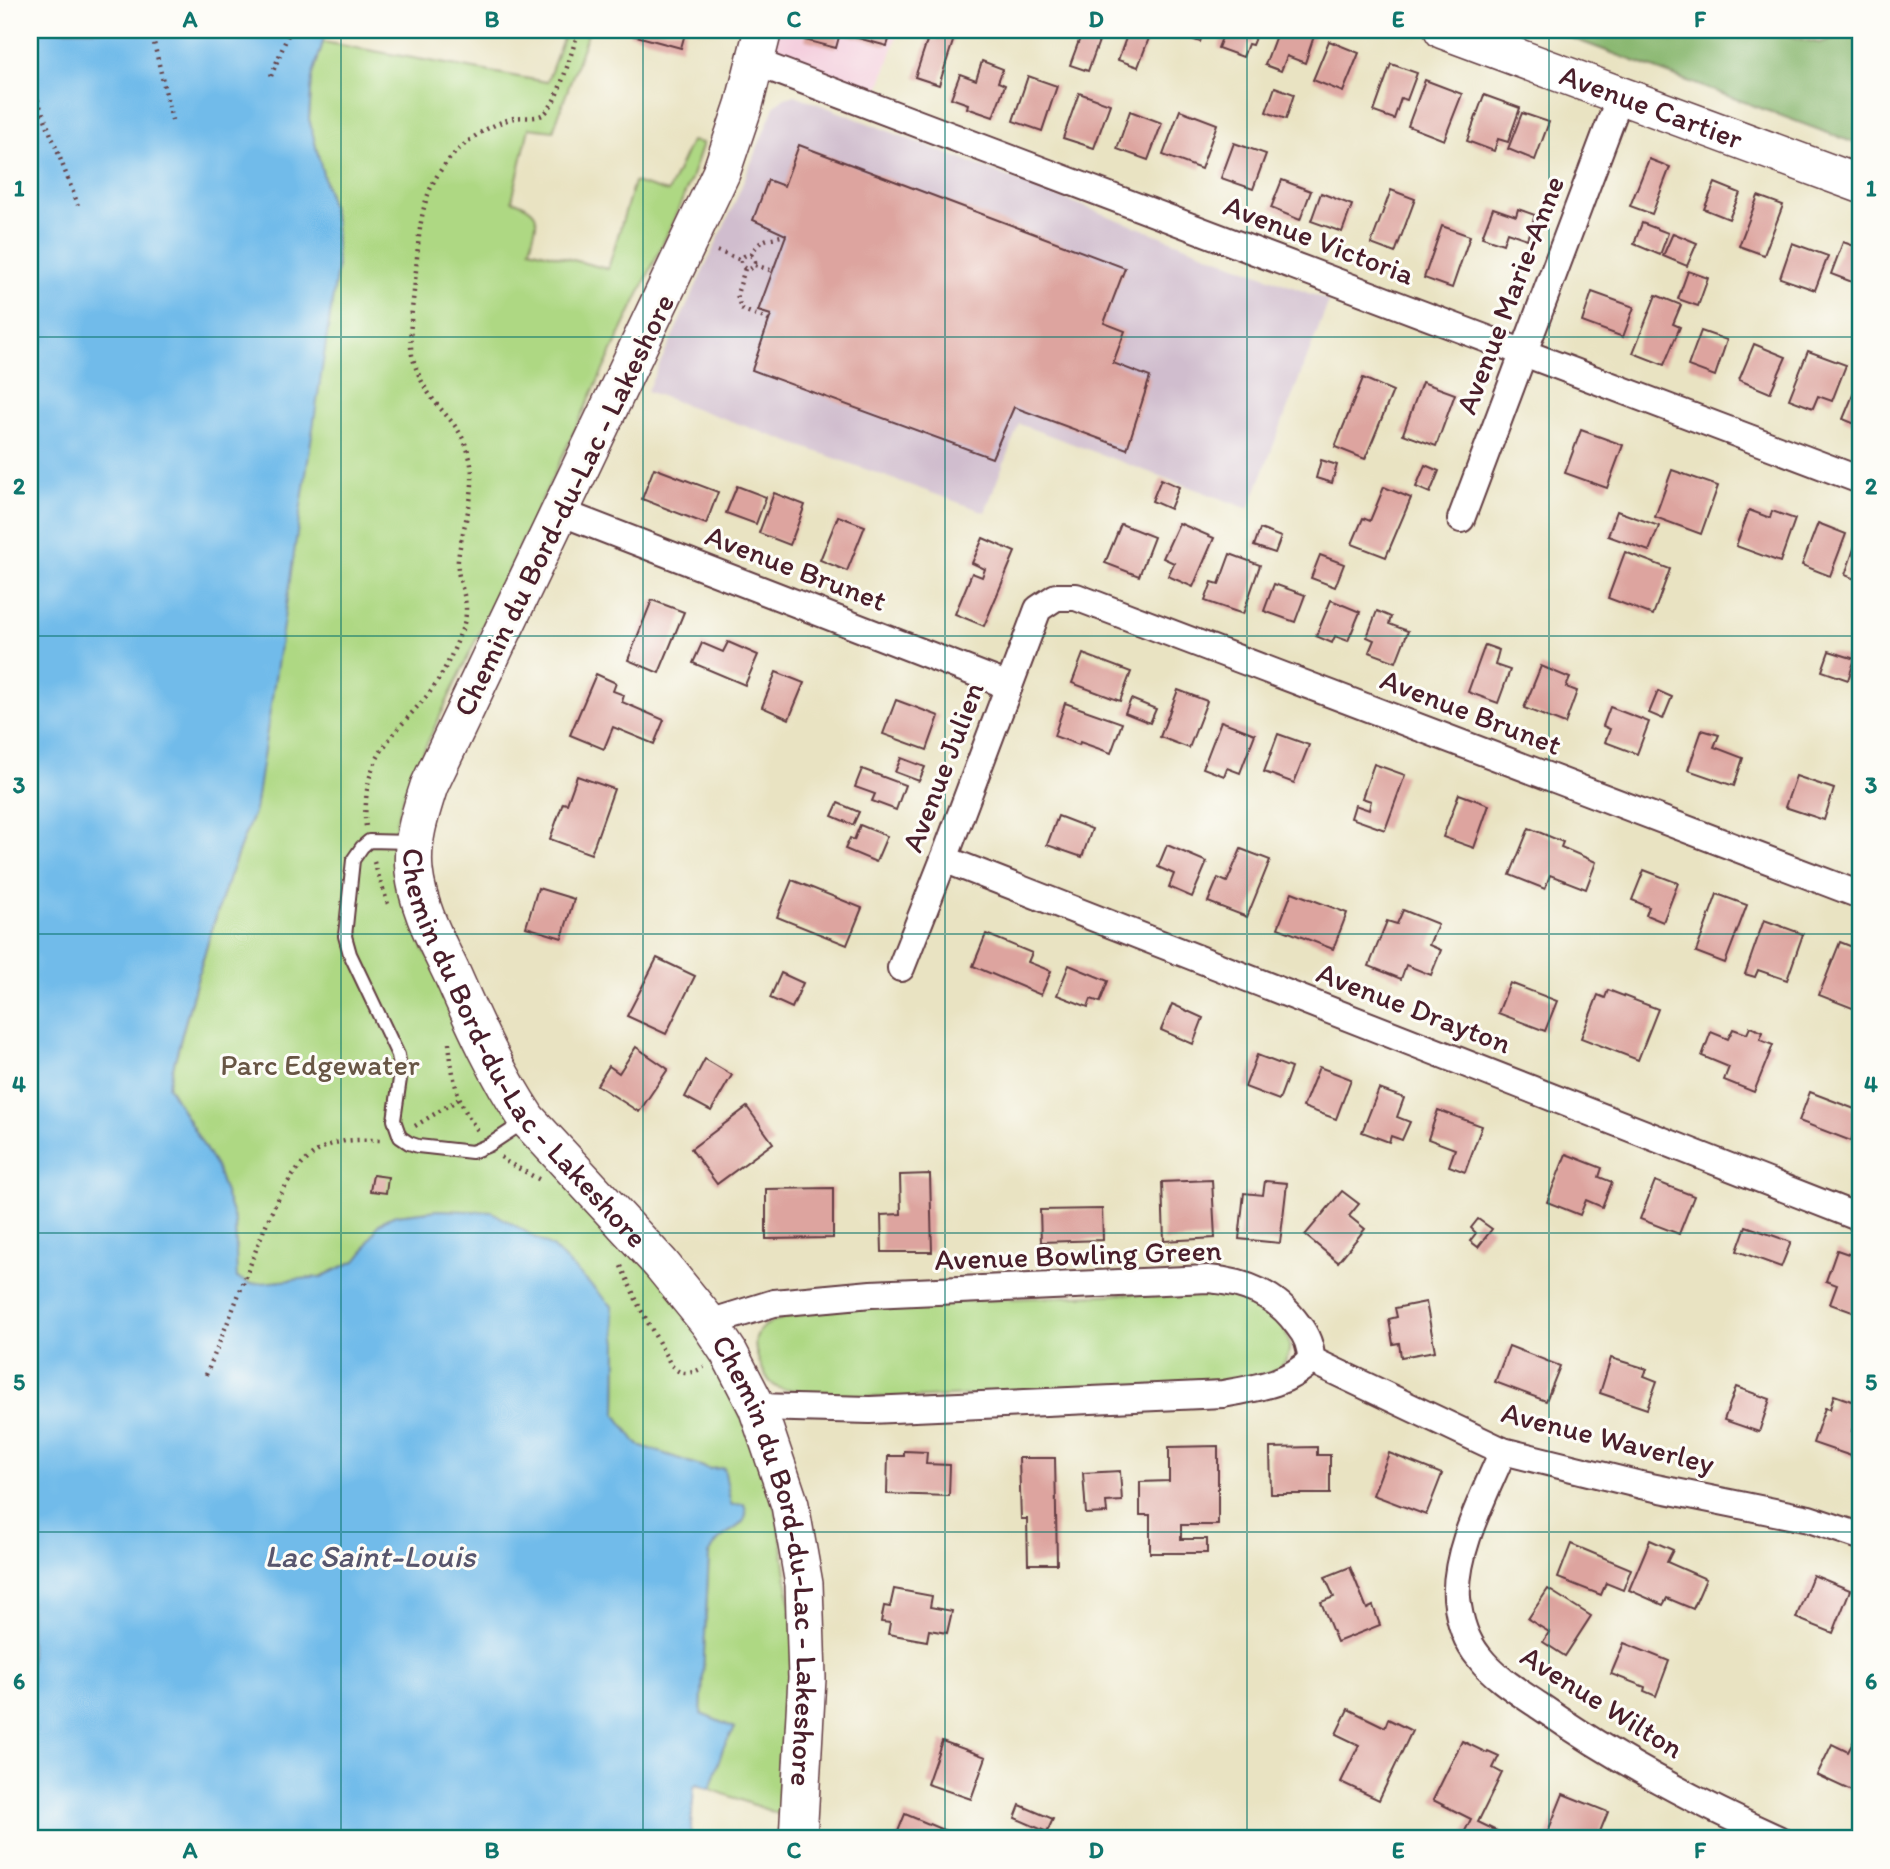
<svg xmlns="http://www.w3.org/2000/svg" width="1890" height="1869" font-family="Itim,sans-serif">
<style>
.built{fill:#f4cfde}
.industrial{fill:#d0bdce}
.green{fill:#aed883;stroke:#7c7c57;stroke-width:2}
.forest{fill:#8ab871;stroke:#6a6c4e;stroke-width:2}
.water{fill:#71bbea;stroke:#5e6d8a;stroke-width:2}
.building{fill:#dda49f}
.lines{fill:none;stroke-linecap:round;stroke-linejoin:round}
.lane-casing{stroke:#623c42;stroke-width:16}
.street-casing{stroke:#623c42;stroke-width:30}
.secondary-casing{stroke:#623c42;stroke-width:40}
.path{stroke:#623c42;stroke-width:4.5;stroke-dasharray:2 5;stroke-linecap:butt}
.lane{stroke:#fff;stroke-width:12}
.street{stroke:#fff;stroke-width:26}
.secondary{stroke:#fff;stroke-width:37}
.grid{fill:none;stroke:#0f766e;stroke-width:2;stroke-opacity:0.55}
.labels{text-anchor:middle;stroke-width:6;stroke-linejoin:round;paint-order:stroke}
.street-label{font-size:30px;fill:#4a1f2b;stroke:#fdfcf7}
.park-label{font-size:30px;fill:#685645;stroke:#fdfcf7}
.water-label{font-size:32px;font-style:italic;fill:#58566e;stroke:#fdfcf7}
.neatline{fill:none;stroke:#0f766e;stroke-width:2.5}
.grid-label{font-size:23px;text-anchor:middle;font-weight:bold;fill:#0f766e}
</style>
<rect width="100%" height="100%" fill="#fdfcf7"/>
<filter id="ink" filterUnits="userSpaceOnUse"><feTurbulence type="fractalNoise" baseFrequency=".0143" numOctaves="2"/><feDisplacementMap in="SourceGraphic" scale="14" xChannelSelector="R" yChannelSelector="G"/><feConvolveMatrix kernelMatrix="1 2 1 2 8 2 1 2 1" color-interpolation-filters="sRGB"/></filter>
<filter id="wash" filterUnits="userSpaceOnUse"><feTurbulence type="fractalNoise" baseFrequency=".00686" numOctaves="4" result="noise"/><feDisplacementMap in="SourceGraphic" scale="28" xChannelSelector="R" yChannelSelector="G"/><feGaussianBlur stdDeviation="1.57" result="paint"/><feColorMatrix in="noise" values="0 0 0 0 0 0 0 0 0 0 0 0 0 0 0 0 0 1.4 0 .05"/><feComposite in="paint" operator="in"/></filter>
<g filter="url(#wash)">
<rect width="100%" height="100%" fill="#e9e3c2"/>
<polygon class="built" points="763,30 899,30 873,107 755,62"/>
<polygon class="industrial" points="795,95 1329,301 1249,509 1019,424 985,512 647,391 733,207 774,107 782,99"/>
<g class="green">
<path d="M 566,30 L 589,30 L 553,131 L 529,128 L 512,200 C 545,212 537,219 530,249 L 608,269 L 634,182 L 668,192 L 691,141 L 703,143 L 691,179 L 672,224 L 407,786 L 397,818 L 393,855 L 396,889 L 401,889 L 424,951 L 699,1332 L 756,1446 L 779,1523 L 795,1640 L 784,1816 L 710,1789 L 723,1748 L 735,1728 L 701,1714 L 709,1555 L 715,1542 L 740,1525 L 731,1506 L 724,1468 L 710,1469 L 638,1445 L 616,1415 L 617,1343 L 553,1248 L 492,1212 L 439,1210 L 396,1215 L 378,1225 L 364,1251 L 357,1260 L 320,1277 L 251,1285 L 236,1278 L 235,1222 L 216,1167 L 168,1086 C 194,992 217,899 255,810 L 335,222 L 309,119 L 312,78 L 323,42 L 547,82 Z"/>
<path d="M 1214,1290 C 1228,1294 1244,1297 1256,1303 C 1276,1313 1302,1343 1282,1365 C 1270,1377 1246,1379 1231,1383 L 904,1398 L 800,1395 L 799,1390 C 792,1389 784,1391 777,1387 C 770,1384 767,1377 763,1370 C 751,1346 750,1327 781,1319 L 780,1313 L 961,1301 Z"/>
</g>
<polygon class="forest" points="1550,30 1762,30 1819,43 1860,31 1860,145"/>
<path class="water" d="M 30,30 L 324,30 L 323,42 L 312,78 L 309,119 L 335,222 L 337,270 L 255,810 C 217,899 193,992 168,1086 L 216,1167 L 235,1222 L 237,1278 L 251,1284 L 321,1277 L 357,1260 L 364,1251 L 378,1225 L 386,1219 L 396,1215 L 439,1210 L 492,1212 L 553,1248 L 612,1306 L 617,1343 L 616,1415 L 638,1445 L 709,1469 L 724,1468 L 731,1505 L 744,1504 C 753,1526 730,1528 718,1541 C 714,1545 712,1550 709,1555 L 701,1714 L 735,1728 L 723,1748 L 710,1789 L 697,1784 L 694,1787 L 690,1839 L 30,1839 Z"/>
<g id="blocks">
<g class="building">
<polygon points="630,30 686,30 681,48 629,34"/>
<polygon points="807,30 892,30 887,46 840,33 836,48 805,40"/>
<polygon points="940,30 956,32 939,85 915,77 928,38 936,40"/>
<polygon points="1083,30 1103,30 1088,71 1070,65"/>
<polygon points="1129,30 1152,30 1138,67 1118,60"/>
<polygon points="1167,30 1204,30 1200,42"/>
<polygon points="1225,30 1258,30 1252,45 1248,44 1243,57 1218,48"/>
<polygon points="1278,30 1297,30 1314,36 1305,63 1287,56 1281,71 1265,65"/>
<polygon points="1329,41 1359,53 1343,92 1313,80"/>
<polygon points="982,61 1003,69 998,82 1005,85 993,117 967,108 968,104 951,98 960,74 976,80"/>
<polygon points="1391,64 1417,73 1407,100 1401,98 1394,119 1374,112"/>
<polygon points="1028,76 1057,86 1042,131 1013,121"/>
<polygon points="1425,80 1462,94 1444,140 1408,126"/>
<polygon points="1275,87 1294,94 1286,119 1266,112"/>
<polygon points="1079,93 1110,104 1094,148 1063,138"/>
<polygon points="1484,95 1520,108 1508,142 1498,139 1494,151 1467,141"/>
<polygon points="1180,110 1217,124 1201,169 1163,155"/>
<polygon points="1130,111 1162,123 1148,160 1117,149"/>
<polygon points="1522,113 1549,122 1535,160 1508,149"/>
<polygon points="1234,143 1266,154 1253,189 1221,178"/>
<polygon points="799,145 1125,268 1104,323 1125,331 1113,363 1150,377 1127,449 1014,407 992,458 752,370 771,315 758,311 786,235 753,220 768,180 784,186"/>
<polygon points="1649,159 1670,167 1652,214 1630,206"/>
<polygon points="1282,180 1311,191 1300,220 1271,208"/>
<polygon points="1715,183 1740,193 1729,219 1704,209"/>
<polygon points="1391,190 1415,199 1395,253 1371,244"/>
<polygon points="1321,193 1352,205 1342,232 1311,221"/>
<polygon points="1758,196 1783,205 1764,255 1739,246"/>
<polygon points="1493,208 1516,216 1518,209 1535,215 1527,239 1507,232 1503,244 1482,237"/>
<polygon points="1642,223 1668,233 1660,255 1634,244"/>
<polygon points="1442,226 1470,236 1452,288 1424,278"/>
<polygon points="1673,233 1697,243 1687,266 1663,256"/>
<polygon points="1843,242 1860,248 1860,285 1831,274"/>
<polygon points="1792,243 1828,256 1815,290 1780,278"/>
<polygon points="1688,271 1708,278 1698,306 1678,299"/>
<polygon points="1592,292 1634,307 1623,337 1582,322"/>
<polygon points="1656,295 1681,305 1673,324 1680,327 1664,365 1633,353"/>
<polygon points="1701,331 1727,340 1715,376 1688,366"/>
<polygon points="1754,344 1786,357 1770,393 1739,380"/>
<polygon points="1808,351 1846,365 1832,401 1818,396 1813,408 1789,399"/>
<polygon points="1363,378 1393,391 1365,459 1335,447"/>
<polygon points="1860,378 1860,426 1843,419"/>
<polygon points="1422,382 1455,394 1436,446 1403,434"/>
<polygon points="1581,430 1623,445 1607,488 1565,473"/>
<polygon points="1321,460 1337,465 1332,483 1316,478"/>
<polygon points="1425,465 1439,471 1430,493 1416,487"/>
<polygon points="654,468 718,492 706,524 642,499"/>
<polygon points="1672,470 1718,486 1701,534 1655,517"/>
<polygon points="1161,479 1179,487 1170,509 1152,501"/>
<polygon points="737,486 766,497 756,524 726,513"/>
<polygon points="1384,487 1411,498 1386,557 1352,544 1363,518 1370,521"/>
<polygon points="774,493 805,505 790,545 759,533"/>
<polygon points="1749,510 1770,518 1772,511 1795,519 1780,562 1736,546"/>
<polygon points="1617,511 1659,526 1649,551 1608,536"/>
<polygon points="838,516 865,526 847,571 820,560"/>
<polygon points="1179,523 1214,538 1193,587 1168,576 1174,563 1163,558"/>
<polygon points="1818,523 1846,534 1830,576 1802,565"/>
<polygon points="1121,524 1154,537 1139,576 1105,563"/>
<polygon points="1260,529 1281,537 1275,553 1254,546"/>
<polygon points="1860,531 1860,581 1845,575"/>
<polygon points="983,538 1015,552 984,626 955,614 972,573 982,577 985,569 972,563"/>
<polygon points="1625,552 1670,569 1653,615 1608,598"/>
<polygon points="1230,554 1260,565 1243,614 1205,601 1212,582 1219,584"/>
<polygon points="1320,555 1344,564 1335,587 1311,578"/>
<polygon points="1274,584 1305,595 1295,622 1264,611"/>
<polygon points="652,600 684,612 659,673 628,660"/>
<polygon points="1331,600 1360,612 1348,641 1335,636 1332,643 1316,636"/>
<polygon points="1377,611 1391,617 1389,624 1408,631 1396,662 1369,652 1374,640 1367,637"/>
<polygon points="728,642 758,655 745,685 693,663 702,643 723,652"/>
<polygon points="1485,645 1499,650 1495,665 1510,670 1498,703 1468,692"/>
<polygon points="1829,651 1855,659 1848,680 1822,671"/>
<polygon points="1083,654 1131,672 1120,701 1072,683"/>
<polygon points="1541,666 1570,678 1566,687 1577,691 1565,724 1524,708"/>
<polygon points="776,672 804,683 789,719 762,707"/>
<polygon points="596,674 616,683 613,691 624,695 622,702 664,720 654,744 613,727 604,749 570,735"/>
<polygon points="1178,690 1207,701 1189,748 1160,737"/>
<polygon points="1658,691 1672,697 1663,719 1649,713"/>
<polygon points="1131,699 1156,709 1150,723 1125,713"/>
<polygon points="896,700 939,716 927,750 883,734"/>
<polygon points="1065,703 1122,723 1111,753 1080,742 1079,745 1054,736"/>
<polygon points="1610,707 1649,722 1637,754 1605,742 1610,729 1603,726"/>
<polygon points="1221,721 1255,734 1240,773 1227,768 1224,776 1203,768"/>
<polygon points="1702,730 1719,735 1714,747 1743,758 1734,786 1688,770"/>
<polygon points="1278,734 1309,745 1294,783 1264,772"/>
<polygon points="901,758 925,767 919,781 895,772"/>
<polygon points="1374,764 1405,775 1385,830 1351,818 1355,805 1369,810 1371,801 1362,798"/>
<polygon points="862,769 905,785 896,810 872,801 875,794 855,787"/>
<polygon points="577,776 614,789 591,854 550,839 563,803 567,804"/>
<polygon points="1796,776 1834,789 1824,820 1785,807"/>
<polygon points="1459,794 1489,805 1474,848 1443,837"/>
<polygon points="838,803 859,812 853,825 832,816"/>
<polygon points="1058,816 1092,829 1082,857 1047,845"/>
<polygon points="860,825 887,836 876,862 845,849 850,838 854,840"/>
<polygon points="1529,828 1563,842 1561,847 1596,862 1586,889 1550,875 1545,889 1510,875"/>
<polygon points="1167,845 1207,862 1192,897 1169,887 1174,874 1158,867"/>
<polygon points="1241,849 1270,860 1247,917 1208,902 1218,878 1227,882"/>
<polygon points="1644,870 1678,883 1663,922 1646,915 1649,907 1632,900"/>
<polygon points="792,880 862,908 847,945 777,917"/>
<polygon points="538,888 574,899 562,938 526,927"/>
<polygon points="1292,892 1347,913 1333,949 1278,928"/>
<polygon points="1717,894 1747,905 1725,963 1696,952"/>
<polygon points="1403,910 1438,924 1429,945 1441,950 1431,975 1406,965 1401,979 1369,966 1387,921 1397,924"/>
<polygon points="1764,920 1803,934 1787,980 1758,970 1755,977 1745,974"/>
<polygon points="986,934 1032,953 1028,962 1051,971 1041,995 973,966"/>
<polygon points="1840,942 1860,950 1860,994 1855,1009 1819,995"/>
<polygon points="657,958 695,976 666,1034 627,1016"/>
<polygon points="1069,965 1108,981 1100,1002 1091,999 1088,1007 1057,995"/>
<polygon points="781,973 803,983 792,1008 770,998"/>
<polygon points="1510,983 1557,1001 1545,1031 1498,1013"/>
<polygon points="1608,990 1658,1009 1638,1060 1581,1038 1598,995 1605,998"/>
<polygon points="1172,1004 1203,1018 1193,1044 1161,1030"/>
<polygon points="1750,1027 1763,1032 1760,1040 1773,1045 1754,1092 1724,1080 1729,1067 1702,1056 1711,1032 1728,1039 1733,1029 1747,1034"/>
<polygon points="636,1047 668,1069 639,1112 597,1085 609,1066 619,1073"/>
<polygon points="1257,1055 1291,1068 1279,1100 1245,1087"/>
<polygon points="705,1059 732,1075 711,1111 685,1097"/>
<polygon points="1319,1067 1351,1079 1336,1119 1303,1107"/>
<polygon points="1379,1089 1404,1098 1397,1117 1410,1122 1402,1140 1391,1136 1389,1142 1362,1132"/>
<polygon points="1810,1092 1860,1111 1860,1116 1851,1141 1799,1121"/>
<polygon points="747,1107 773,1143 717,1184 691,1149"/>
<polygon points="1438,1110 1482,1126 1465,1172 1449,1166 1455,1149 1428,1139"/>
<polygon points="1566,1154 1602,1168 1599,1177 1612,1182 1602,1207 1586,1200 1580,1215 1547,1202"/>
<polygon points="930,1174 932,1252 882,1252 881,1215 901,1214 900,1175"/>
<polygon points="373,1175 388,1177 386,1193 370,1191"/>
<polygon points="1212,1180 1215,1238 1164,1241 1162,1182"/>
<polygon points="1265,1181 1287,1183 1280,1243 1239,1239 1244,1193 1263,1195"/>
<polygon points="1655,1181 1694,1196 1679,1234 1640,1219"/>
<polygon points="833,1188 833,1238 766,1239 766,1189"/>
<polygon points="1342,1191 1359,1204 1349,1216 1365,1229 1338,1262 1305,1235"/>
<polygon points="1102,1209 1103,1240 1041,1242 1040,1210"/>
<polygon points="1478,1219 1492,1229 1478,1247 1470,1241 1476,1233 1471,1228"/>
<polygon points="1746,1226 1791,1242 1781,1267 1737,1251"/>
<polygon points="1837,1250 1860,1258 1860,1299 1855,1313 1830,1304 1837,1285 1826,1281"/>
<polygon points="1426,1302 1435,1351 1401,1357 1399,1343 1393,1344 1389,1319 1397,1317 1395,1308"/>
<polygon points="1509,1346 1560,1366 1546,1401 1495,1382"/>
<polygon points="1611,1358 1647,1369 1644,1376 1657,1381 1647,1409 1600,1393"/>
<polygon points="1736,1387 1770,1399 1759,1432 1724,1420"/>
<polygon points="1834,1395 1860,1404 1852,1431 1860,1433 1860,1459 1813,1443 1825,1408 1830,1409"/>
<polygon points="1218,1446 1218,1525 1181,1525 1181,1539 1207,1539 1207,1553 1150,1553 1150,1515 1140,1515 1140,1482 1169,1481 1169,1447"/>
<polygon points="1317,1447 1317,1455 1330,1455 1330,1494 1271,1494 1270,1448"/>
<polygon points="904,1451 927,1452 926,1464 950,1465 949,1496 887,1494 888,1456 904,1456"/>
<polygon points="1389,1453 1442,1474 1426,1515 1373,1495"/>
<polygon points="1019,1458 1055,1458 1057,1564 1028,1564 1027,1519 1021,1519"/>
<polygon points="1120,1471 1122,1501 1106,1502 1107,1513 1086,1514 1083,1473"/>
<polygon points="1650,1540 1673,1550 1667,1562 1706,1579 1693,1609 1667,1598 1663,1605 1629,1590"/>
<polygon points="1571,1544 1631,1569 1623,1590 1606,1583 1601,1595 1558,1578"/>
<polygon points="1350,1567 1367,1609 1373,1606 1380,1625 1337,1642 1321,1602 1334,1597 1325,1577"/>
<polygon points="1813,1575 1850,1590 1833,1633 1796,1618"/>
<polygon points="894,1589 932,1596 930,1607 952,1611 947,1633 929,1630 927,1641 888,1634 890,1623 881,1622 884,1606 890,1607"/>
<polygon points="1548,1589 1591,1616 1565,1656 1543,1642 1549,1632 1528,1619"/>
<polygon points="1624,1643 1669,1661 1656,1696 1644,1691 1645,1687 1611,1674"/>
<polygon points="1348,1709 1385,1727 1388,1719 1412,1731 1379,1800 1341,1782 1359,1745 1336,1734"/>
<polygon points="1857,1735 1860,1737 1860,1795 1817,1775 1832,1744 1848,1752"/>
<polygon points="942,1741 986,1757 971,1799 927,1784"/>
<polygon points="1462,1741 1487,1753 1488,1751 1499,1756 1493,1768 1502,1773 1478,1822 1503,1834 1501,1839 1461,1839 1471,1819 1433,1800"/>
<polygon points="1563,1794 1608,1812 1597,1839 1545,1839"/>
<polygon points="1020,1805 1053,1819 1047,1832 1015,1818"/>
<polygon points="905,1814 958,1836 957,1839 895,1839"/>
</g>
</g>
</g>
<g filter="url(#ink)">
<use href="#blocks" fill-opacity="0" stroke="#623c42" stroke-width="2"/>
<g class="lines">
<defs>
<polyline id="lane" points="411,842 369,841 362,847 353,860 345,936 350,954 398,1055 401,1072 394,1120 400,1137 409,1143 418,1146 472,1152 489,1145 524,1122"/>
<g id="street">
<polyline points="755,62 1860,480"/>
<polyline points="560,512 1009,686"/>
<polyline points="1461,519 1621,94"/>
<polyline points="944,859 1860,1218"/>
<polyline points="901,968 944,859 1038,609 1056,597 1076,597 1860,895"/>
<path d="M 709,1323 L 774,1303 L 871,1294 L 1208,1279 C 1245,1282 1276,1294 1298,1325 C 1307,1336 1311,1346 1311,1360 C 1289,1384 1255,1388 1223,1394 L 870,1410 L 757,1407"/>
<polyline points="1311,1360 1503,1451 1641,1485 1809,1519 1860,1536"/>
<path d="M 1503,1451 C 1485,1494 1454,1551 1457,1598 C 1459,1619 1465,1640 1479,1657 C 1495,1678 1519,1692 1541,1707 C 1615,1759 1696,1802 1778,1839"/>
</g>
<g id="secondary">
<path id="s1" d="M 763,30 L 744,105 L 721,173 L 429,786 C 420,814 411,841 414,871 C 418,909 437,942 453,976 C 475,1026 497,1074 527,1119 L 661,1264 L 709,1323 L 729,1353 L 757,1407 L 790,1505 L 804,1584 L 807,1678 L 798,1839"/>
<path id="s2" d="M 1443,30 L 1860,184"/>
</g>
</defs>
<use href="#lane" class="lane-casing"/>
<use href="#street" class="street-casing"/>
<use href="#secondary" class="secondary-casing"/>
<g class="path">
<polyline points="151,30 172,120"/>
<polyline points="271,76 290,30"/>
<polyline points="30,80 78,205"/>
<polyline points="717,251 741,260"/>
<circle cx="748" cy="262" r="7"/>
<path d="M 751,255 C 759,238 769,239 786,235"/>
<polyline points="755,265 773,271"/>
<polyline points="745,269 737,294 741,309 769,320"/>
<path d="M 366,826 C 364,818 366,809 366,800 C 369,753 397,731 426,697 C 439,681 449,662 457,642 C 460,633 466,622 466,612 C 467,594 456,579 458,560 C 462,523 479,493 469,455 C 461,424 441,414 426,389 C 420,379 415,367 412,355 C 408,331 413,305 415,281 C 418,252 418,220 429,192 C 443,157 477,128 514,118 C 524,116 537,120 545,113 C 559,101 572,49 579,30"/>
<polyline points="374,862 389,907"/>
<path d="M 449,1043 C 453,1080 456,1102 479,1132"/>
<polyline points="415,1126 459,1099"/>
<polyline points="501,1157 507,1162 542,1181"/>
<path d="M 621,1266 L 639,1306 L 671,1365 C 682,1377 691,1374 704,1367"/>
<path d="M 206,1375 C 219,1344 232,1312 244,1281 C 261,1239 280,1173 321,1149 C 340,1138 361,1140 383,1140"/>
</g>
<use href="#lane" class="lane"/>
<use href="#street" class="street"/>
<use href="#secondary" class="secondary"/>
</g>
</g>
<path class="grid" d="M 341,30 L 341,1839M 643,30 L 643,1839M 945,30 L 945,1839M 1247,30 L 1247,1839M 1549,30 L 1549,1839M 30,337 L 1860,337M 30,636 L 1860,636M 30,934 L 1860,934M 30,1233 L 1860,1233M 30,1532 L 1860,1532"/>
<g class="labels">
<g class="street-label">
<text dy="10" stroke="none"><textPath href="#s2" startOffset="222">Avenue Cartier</textPath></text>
<text transform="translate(1319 240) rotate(21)" y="10">Avenue Victoria</text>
<text transform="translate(1510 295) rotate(-69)" y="10">Avenue Marie-Anne</text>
<text transform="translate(564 505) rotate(-64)" y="10">Chemin du Bord-du-Lac - Lakeshore</text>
<text transform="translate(796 568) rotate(21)" y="10">Avenue Brunet</text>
<text transform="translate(1471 712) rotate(21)" y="10">Avenue Brunet</text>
<text transform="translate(943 767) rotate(-69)" y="10">Avenue Julien</text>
<text transform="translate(1414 1008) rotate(21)" y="10">Avenue Drayton</text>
<text dy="10" stroke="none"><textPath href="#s1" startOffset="1125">Chemin du Bord-du-Lac - Lakeshore</textPath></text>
<text transform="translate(1078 1255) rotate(-2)" y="10">Avenue Bowling Green</text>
<text transform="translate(1608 1438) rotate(14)" y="10">Avenue Waverley</text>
<text dy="10" stroke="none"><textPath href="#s1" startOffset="1713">Chemin du Bord-du-Lac - Lakeshore</textPath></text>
<text transform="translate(1602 1702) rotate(32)" y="10">Avenue Wilton</text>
</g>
<g class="park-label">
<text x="320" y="1075">Parc Edgewater</text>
</g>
<g class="water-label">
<text x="370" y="1567">Lac Saint-Louis</text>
</g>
</g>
<rect width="1890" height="1869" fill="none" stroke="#fdfcf7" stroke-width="77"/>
<rect x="38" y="38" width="1814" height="1792" class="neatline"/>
<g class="grid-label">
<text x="190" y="27">A</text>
<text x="492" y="27">B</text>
<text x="794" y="27">C</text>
<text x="1096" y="27">D</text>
<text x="1398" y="27">E</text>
<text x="1700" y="27">F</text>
<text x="19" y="196">1</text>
<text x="1871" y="196">1</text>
<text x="19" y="494">2</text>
<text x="1871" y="494">2</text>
<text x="19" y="793">3</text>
<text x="1871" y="793">3</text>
<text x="19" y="1092">4</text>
<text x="1871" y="1092">4</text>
<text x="19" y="1390">5</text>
<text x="1871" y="1390">5</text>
<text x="19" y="1689">6</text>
<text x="1871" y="1689">6</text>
<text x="190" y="1858">A</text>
<text x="492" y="1858">B</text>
<text x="794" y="1858">C</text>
<text x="1096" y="1858">D</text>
<text x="1398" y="1858">E</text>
<text x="1700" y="1858">F</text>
</g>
</svg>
